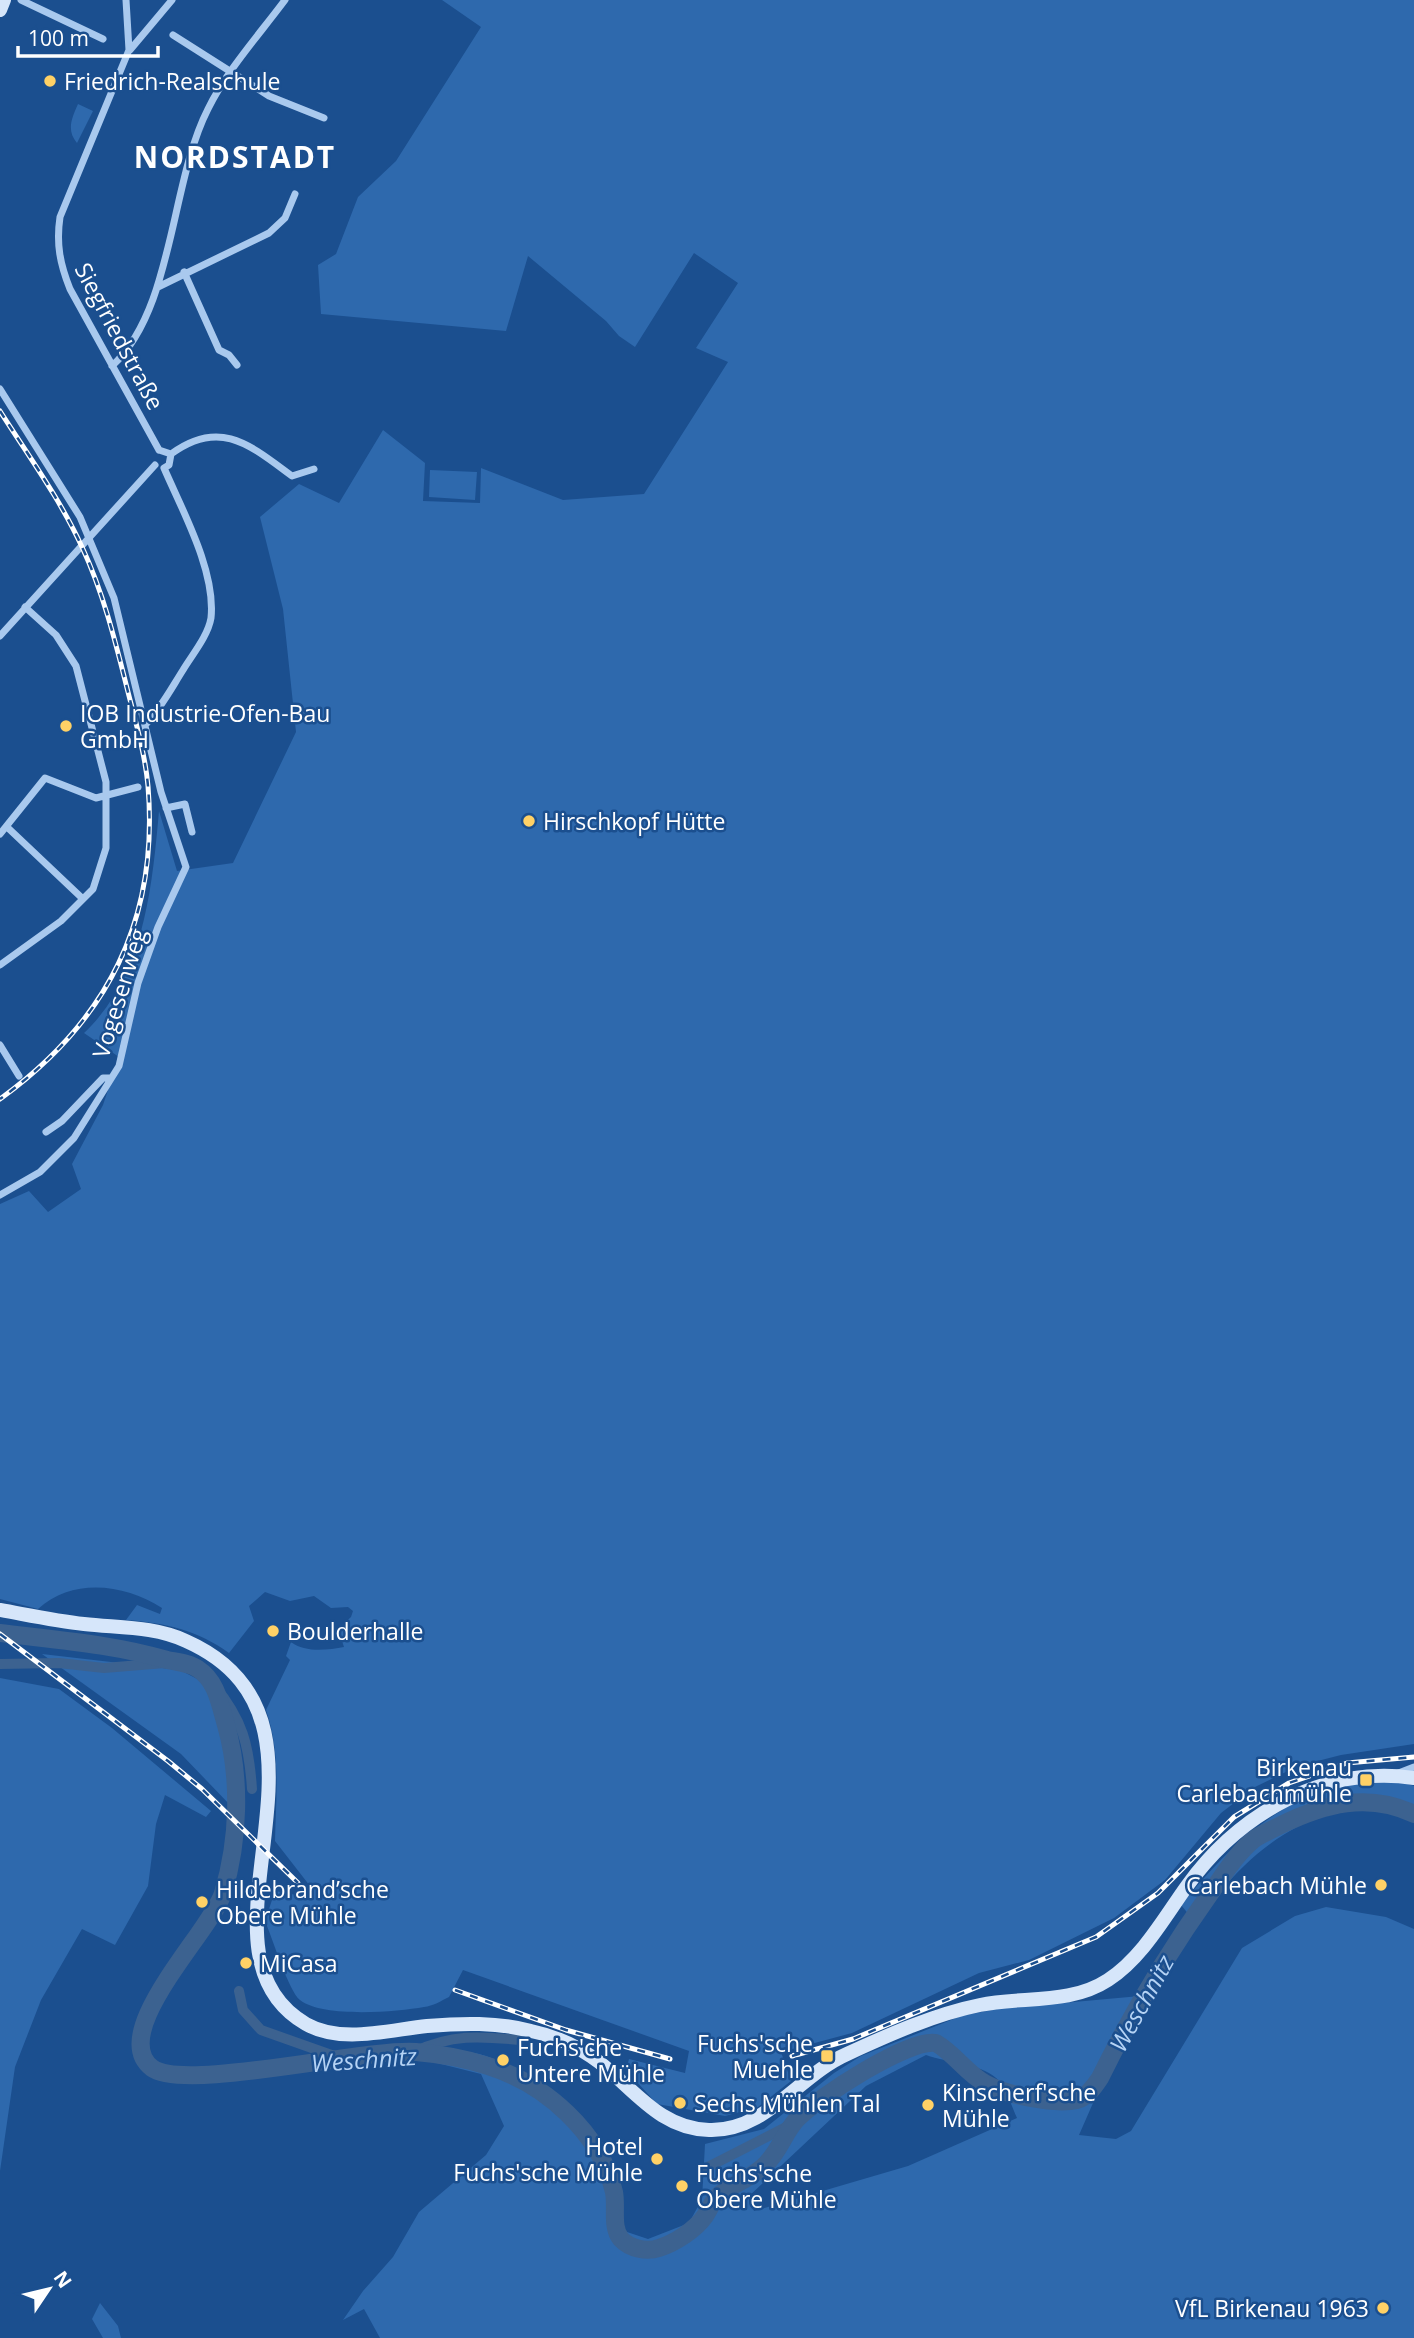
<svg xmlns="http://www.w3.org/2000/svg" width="1414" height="2338" viewBox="0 0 1414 2338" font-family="'Open Sans',sans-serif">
<rect width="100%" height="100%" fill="#1b4f8f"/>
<path fill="#2e69ad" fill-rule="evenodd" d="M442,0H1414V1744L1341,1755L1298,1766L1255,1787L1221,1813L1165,1880L1114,1918L1029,1960L979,1973L852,2033L781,2052L791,2081L758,2107L725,2116L657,2104L626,2070L629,2059L685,2073L689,2051L463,1970L449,1997C441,2001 433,2006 424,2007C396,2012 323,2018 300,2000C289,1992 272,1937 265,1921L275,1891L302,1896L310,1886L275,1841C276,1796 281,1753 266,1710L290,1660L286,1656L291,1642C305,1653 328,1650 344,1647L338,1629L351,1617L353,1611L348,1607L331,1608L314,1596L290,1601L265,1592L249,1606L254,1621L229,1653C197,1630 166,1623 126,1620L137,1605L160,1614L162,1608C125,1584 73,1577 38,1609L0,1599V1204L29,1191L48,1212L81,1189L72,1164L103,1105L119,1057L84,1033C144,976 152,889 159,811L177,871L233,863L296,732L283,609L260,517L299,484L339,503L383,430L425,463L423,501L480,503L481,468L563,500L644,494L728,362L696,348L738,283L694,253L635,347L619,336L606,321L528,256L506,331L321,314L318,265L336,254L358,197L396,161L481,27Z
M78,104L93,111L77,143C66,130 72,118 78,104Z
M430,470L477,472L475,500L429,497Z
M42,1654L180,1670L205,1683L226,1745L231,1806L181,1754Z
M0,1678L59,1689L112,1728L211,1811L206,1817L165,1795L156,1824L148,1886L115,1945L82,1929L41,2000L15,2067L0,2171Z
M1398,1781L1414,1786V1805C1357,1790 1284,1826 1244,1866C1226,1883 1211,1903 1195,1922L1181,1905C1219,1858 1272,1803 1333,1788C1354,1783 1377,1783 1398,1781Z
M1326,1907L1386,1917L1414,1929V2338H380L364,2309L343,2320L363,2291L393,2257L419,2212L486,2155L504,2126L481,2074L417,2058C440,2053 462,2048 486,2056C515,2065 573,2107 588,2133C606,2162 613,2198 621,2230L648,2239L689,2223L702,2199L705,2144L764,2129L834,2073L861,2056L961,2016L997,2009L1140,1996L1079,2135L1116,2139L1131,2131L1242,1948L1295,1916ZM926,2055C948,2063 986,2064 1000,2082C1007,2091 1012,2107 1017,2118L908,2166L754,2211L748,2197L866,2086Z
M100,2303L118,2326L121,2338H103L92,2319Z"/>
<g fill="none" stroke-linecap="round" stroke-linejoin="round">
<path stroke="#3c6290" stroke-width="10" d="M0,1664L59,1663L104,1668L177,1662
M214,1685C243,1720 249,1745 252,1789
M239,1991L243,2010L261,2030L340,2058
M414,2052C451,2034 480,2036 520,2040
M702,2170L792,2124"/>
<path stroke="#3c6290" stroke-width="18" d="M0,1633C56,1640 113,1644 167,1660C177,1662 190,1663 198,1669C217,1681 220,1705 226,1725C241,1778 239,1840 223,1893C212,1930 106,2033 152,2068C184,2092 366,2048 416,2052C439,2054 467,2059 488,2066C545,2084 600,2132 614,2192C617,2207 611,2227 621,2239C630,2249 647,2252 659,2248C675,2243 695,2230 705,2216C709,2210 712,2202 718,2196C732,2184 752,2178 765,2165C779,2152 784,2133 797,2119C817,2098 909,2038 936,2043C955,2054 967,2074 986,2084C1007,2095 1054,2105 1077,2100C1087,2097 1094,2087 1100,2078C1132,2013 1167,1954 1209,1895C1223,1876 1235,1855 1253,1840C1261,1834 1272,1830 1281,1825C1324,1804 1368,1792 1414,1814"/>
<path stroke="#a9c9ee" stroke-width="7" d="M21,0L103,39
M126,0L129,50L60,217C56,244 60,264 70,289L159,450
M173,35L269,96L324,118
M130,50L172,0
M184,272L219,350L229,355L237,365
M158,287L269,233L285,218L295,194
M112,366C174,309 170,183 208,109C227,70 259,35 285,0
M0,389L80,517L114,598L161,792L186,867L158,927L138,983L119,1066L74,1138L40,1172L0,1195
M159,450L171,454L169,465L164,468
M171,454C220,418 250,445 292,476L314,469
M0,636L155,465
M146,724C161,708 171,689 183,670C192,655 208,636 211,618C216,571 182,510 164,468
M166,808L185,804L192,832
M7,827L83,899
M0,834L45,778L96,798L138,787
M0,965L61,921L93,889L106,848V782L76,666L56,635L25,607
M0,1045L19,1076
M46,1132L62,1121L103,1078H110
M1396,1774L1414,1767"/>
<path stroke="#d6e6fa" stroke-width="14" d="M0,10L4,0
M0,1610C28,1615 56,1621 84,1624C118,1628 154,1626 186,1641C366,1721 176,1949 306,2024C341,2044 389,2030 427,2026C462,2023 497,2022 531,2031C555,2036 579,2047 599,2062C634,2089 660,2129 709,2130C766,2132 799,2075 847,2054C888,2035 935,2014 980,2005C1022,1996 1070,2005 1108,1980C1142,1958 1164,1918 1187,1886C1239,1814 1323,1765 1414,1778"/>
<g stroke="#fff" stroke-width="5">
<path id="rail" d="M0,411C28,455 60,499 82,547C103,592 115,640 127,688C135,720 145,753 148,786C159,919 108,1021 0,1099
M0,1634L168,1761L202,1789L298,1883
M455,1990L566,2030L670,2059
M792,2056L853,2039L1096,1937L1158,1893L1234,1817L1289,1783L1347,1763L1414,1757"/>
</g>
<use href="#rail" stroke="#1b4f8f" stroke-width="2.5" stroke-dasharray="8" stroke-linecap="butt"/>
</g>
<g fill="#ffd166" stroke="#1b4f8f" stroke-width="2.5">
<circle cx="50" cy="81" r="7"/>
<circle cx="66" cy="726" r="7"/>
<circle cx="529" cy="821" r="7"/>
<circle cx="273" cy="1631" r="7"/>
<rect x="1359" y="1773" width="14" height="14" rx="3.5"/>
<circle cx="1381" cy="1885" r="7"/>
<circle cx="202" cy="1902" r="7"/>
<circle cx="246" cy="1963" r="7"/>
<rect x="820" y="2049" width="14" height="14" rx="3.5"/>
<circle cx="503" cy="2060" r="7"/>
<circle cx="680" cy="2103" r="7"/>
<circle cx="928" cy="2105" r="7"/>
<circle cx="657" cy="2159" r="7"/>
<circle cx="682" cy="2186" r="7"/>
<circle cx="1383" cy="2308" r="7"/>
</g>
<g text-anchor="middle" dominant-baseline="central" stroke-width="5" stroke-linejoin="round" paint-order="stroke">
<g font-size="23" fill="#fff" stroke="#1b4f8f" text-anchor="start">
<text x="64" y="81">Friedrich-Realschule</text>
<text x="80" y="713">IOB Industrie-Ofen-Bau<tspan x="80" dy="26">GmbH</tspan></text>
<text x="543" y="821">Hirschkopf Hütte</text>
<text x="287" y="1631">Boulderhalle</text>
<text x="1352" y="1767" text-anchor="end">Birkenau<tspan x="1352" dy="26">Carlebachmühle</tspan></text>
<text x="1367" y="1885" text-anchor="end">Carlebach Mühle</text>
<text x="216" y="1889">Hildebrand’sche<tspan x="216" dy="26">Obere Mühle</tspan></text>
<text x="260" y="1963">MiCasa</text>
<text x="813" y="2043" text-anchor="end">Fuchs'sche<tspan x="813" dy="26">Muehle</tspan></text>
<text x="517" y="2047">Fuchs'che<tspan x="517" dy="26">Untere Mühle</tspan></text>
<text x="942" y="2092">Kinscherf'sche<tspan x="942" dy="26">Mühle</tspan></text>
<text x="694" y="2103">Sechs Mühlen Tal</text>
<text x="643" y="2146" text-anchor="end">Hotel<tspan x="643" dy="26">Fuchs'sche Mühle</tspan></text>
<text x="696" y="2173">Fuchs'sche<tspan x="696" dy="26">Obere Mühle</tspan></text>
<text x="1369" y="2308" text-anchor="end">VfL Birkenau 1963</text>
</g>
<g font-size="23" fill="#fff" stroke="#1b4f8f">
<text transform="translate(120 336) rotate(62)">Siegfriedstraße</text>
<text transform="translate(119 993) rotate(-73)">Vogesenweg</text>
</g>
<g font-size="24" font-style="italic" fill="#b5d3f5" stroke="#1b4f8f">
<text transform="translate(1141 2003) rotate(-61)">Weschnitz</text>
<text transform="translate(364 2059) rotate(-4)">Weschnitz</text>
</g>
<g font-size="30" font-weight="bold" letter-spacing="2" fill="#fff" stroke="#1b4f8f">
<text x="235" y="156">NORDSTADT</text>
</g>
</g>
<g transform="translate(49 2289) rotate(55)" stroke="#1b4f8f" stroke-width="5" paint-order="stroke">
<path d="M0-5L12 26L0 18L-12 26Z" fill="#ffffff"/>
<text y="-10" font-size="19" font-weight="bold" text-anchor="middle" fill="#ffffff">N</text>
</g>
<path d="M18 46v10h140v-10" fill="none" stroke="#ffffff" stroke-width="3.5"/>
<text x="28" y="46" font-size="21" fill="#ffffff" stroke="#1b4f8f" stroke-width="5" paint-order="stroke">100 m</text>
</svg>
